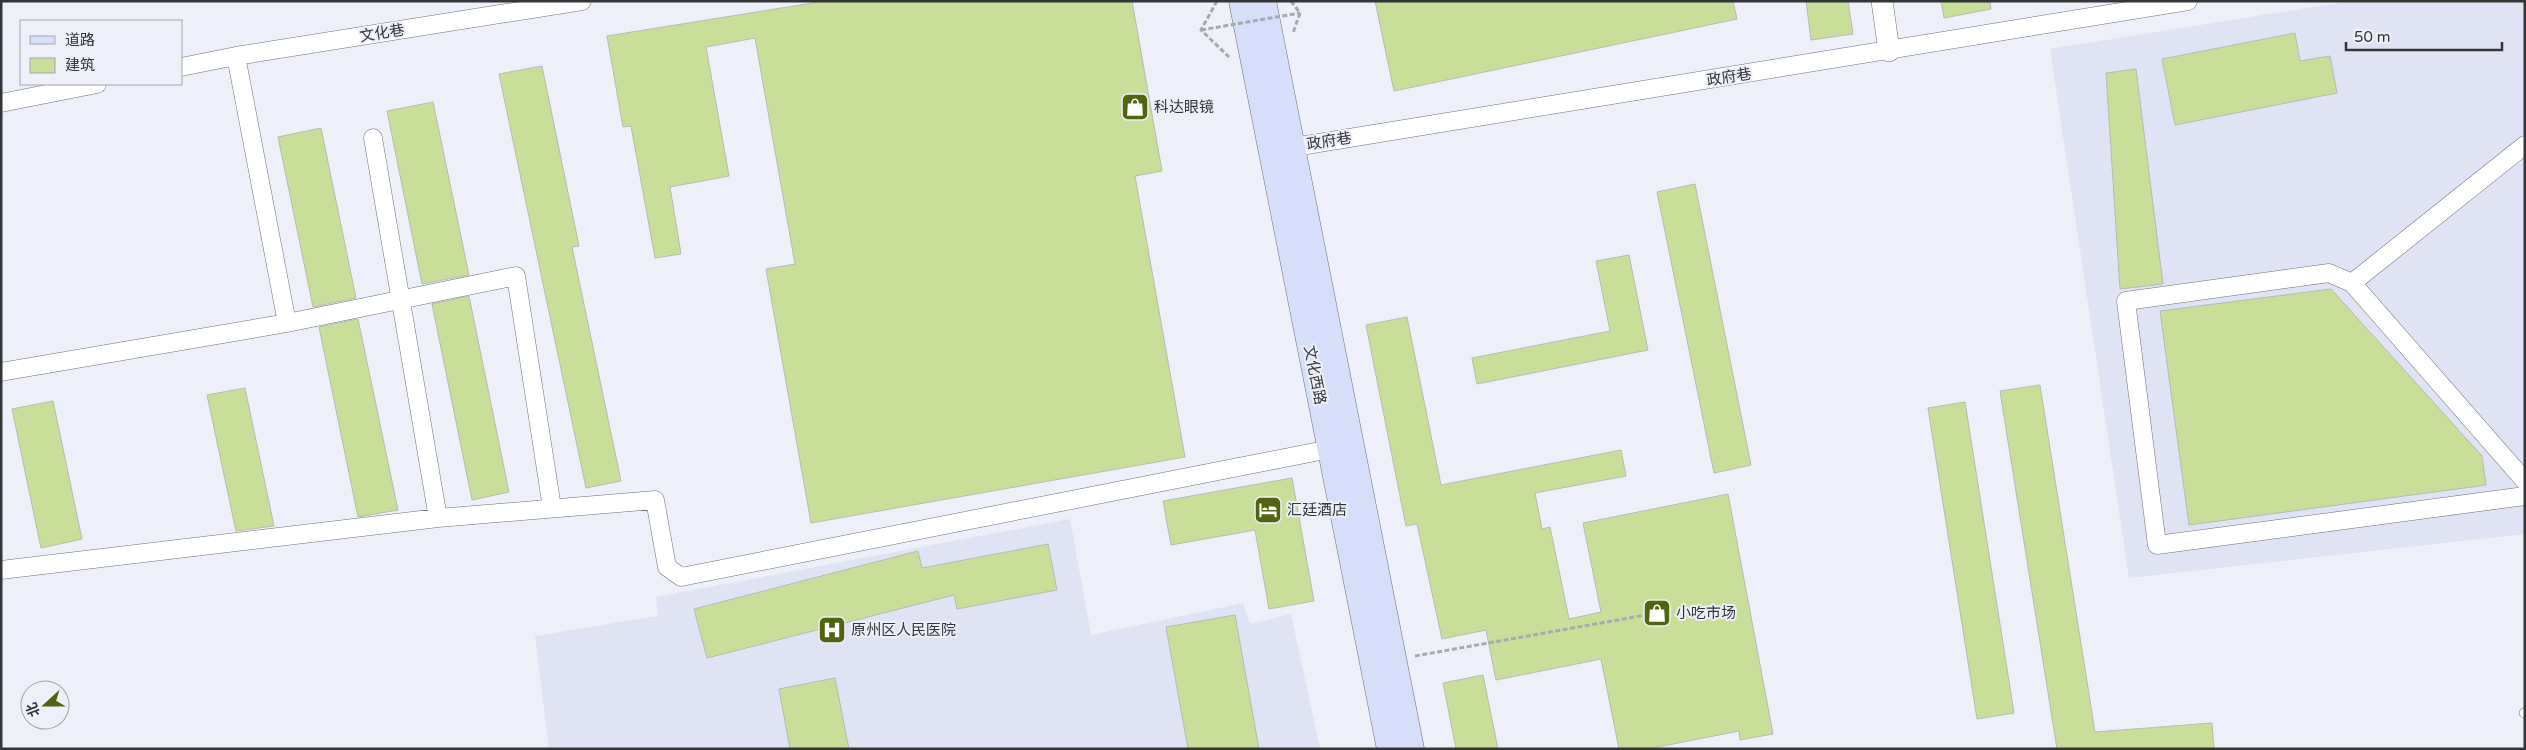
<svg xmlns="http://www.w3.org/2000/svg" width="2526" height="750" viewBox="0 0 2526 750" font-family="'Varela Round','Noto Sans SC',sans-serif">
<rect width="100%" height="100%" fill="#edf0f9"/>
<path fill="#dfe3f3" d="M2351,1H2525V534L2129,578L2050,49Z
M1070,519L1091,635L1243,603L1250,624L1291,614L1320,749H549L535,636L658,616L656,597Z"/>
<path fill="#c9de99" stroke="#b8bbb2" d="M825,1H1132L1162,171L1135,176L1185,457L811,523L766,269L795,264L755,38L706,47L729,176L670,187L681,254L655,258L631,126L623,127L607,36Z
M1375,1H1733L1737,19L1394,91Z
M1806,1H1848L1853,34L1811,40Z
M1941,1H1990L1991,9L1944,18Z
M2295,33L2300,61L2330,56L2337,93L2175,125L2162,59Z
M542,66L579,246L572,247L621,481L586,488L499,74Z
M2136,69L2163,284L2120,289L2106,73Z
M433,102L469,275L422,284L387,111Z
M321,128L356,298L313,307L278,137Z
M1695,184L1751,465L1714,473L1657,192Z
M1629,255L1648,350L1477,384L1472,358L1610,331L1596,261Z
M2331,289L2482,456L2486,485L2189,525L2160,311Z
M469,296L509,492L472,500L432,304Z
M1407,317L1441,485L1621,450L1626,476L1535,493L1542,529L1550,527L1569,619L1601,612L1583,523L1728,494L1773,734L1740,740L1739,731L1648,749H1619L1601,659L1496,680L1486,630L1442,639L1417,524L1406,526L1366,325Z
M358,319L398,510L358,517L319,327Z
M2040,385L2095,732L2212,723L2214,749H2057L2000,391Z
M245,388L274,526L236,531L207,395Z
M53,401L82,539L41,548L12,409Z
M1965,402L2014,713L1977,719L1928,408Z
M1292,478L1314,601L1269,609L1255,530L1171,545L1163,501Z
M1048,544L1057,590L957,609L954,595L707,658L694,609L918,551L922,568Z
M1235,615L1259,749H1188L1166,627Z
M1483,675L1498,749H1456L1443,683Z
M835,678L849,749H790L779,689Z"/>
<g fill="none" stroke-linecap="round" stroke-linejoin="round">
<g stroke="#6b6e76" stroke-width="10">
<path id="service" d="M2524,713H2525"/>
</g>
<g stroke="#6b6e76" stroke-width="19">
<path id="minor" d="M181,67L236,56L582,1
M1,103L97,84
M373,138L438,518
M1282,149L2188,1
M2352,283L2525,145
M287,323L516,276L552,508
M1,372L287,323L236,56
M2525,481L2352,283L2329,273L2126,301L2157,545L2525,496
M1,570L438,518L655,500L667,567L681,577L1330,449"/>
</g>
<g stroke="#6b6e76" stroke-width="22">
<path id="tertiary" d="M1882,1L1889,51"/>
</g>
<g stroke="#6b6e76" stroke-width="25">
<path id="secondary" d="M1241,1L1389,749
M1264,1L1412,749"/>
</g>
<path stroke="#a6a9af" stroke-width="3" stroke-dasharray="5 2.5" stroke-linecap="butt" d="M1217,1L1201,30L1229,57
M1291,1L1300,13L1293,33
M1415,656L1657,613"/>
<use href="#service" stroke="#fff" stroke-width="9"/>
<use href="#minor" stroke="#fff" stroke-width="18"/>
<use href="#tertiary" stroke="#fff" stroke-width="21"/>
<use href="#secondary" stroke="#d7defa" stroke-width="24"/>
<path stroke="#a6a9af" stroke-width="3" stroke-dasharray="5 2.5" stroke-linecap="butt" d="M1201,30L1300,13"/>
</g>
<defs>
<g id="shop-square" transform="scale(1.4375)"><rect x="-9" y="-9" width="18" height="18" rx="4" fill="#51640f" stroke="#edf0f9"/><path d="M-5-2.5h2.3a2.7 3.5 0 0 1 5.4 0H5L5.5 6h-11ZM-1.5-2.5h3a1.5 2.3 0 0 0-3 0Z" fill="#fff"/></g>
<g id="hotel-square" transform="scale(1.4375)"><rect x="-9" y="-9" width="18" height="18" rx="4" fill="#51640f" stroke="#edf0f9"/><path d="M-6-4.5h1.5V1H6V5H4.5V3h-9V5H-6ZM-4 0a1.8 1.8 0 1 1 3.6 0ZM.5 0V-2.5h3Q6-2.5 6 0Z" fill="#fff"/></g>
<g id="hospital-square" transform="scale(1.4375)"><rect x="-9" y="-9" width="18" height="18" rx="4" fill="#51640f" stroke="#edf0f9"/><path d="M-5-5h3v3.5h4V-5h3V5h-3V1.5h-4V5h-3Z" fill="#fff"/></g>
</defs>
<g fill-rule="evenodd">
<use href="#shop-square" x="1135" y="107"/>
<use href="#hotel-square" x="1268" y="510"/>
<use href="#shop-square" x="1657" y="613"/>
<use href="#hospital-square" x="832" y="630"/>
</g>
<g text-anchor="middle" dominant-baseline="central" stroke-width="4" stroke-linejoin="round" paint-order="stroke">
<g font-size="15" fill="#343538" stroke="#edf0f9">
<text transform="translate(382 33) rotate(-9)">文化巷</text>
<text transform="translate(1729 77) rotate(-9)">政府巷</text>
<text transform="translate(1329 141) rotate(-9)">政府巷</text>
<text transform="translate(1315 375) rotate(79)">文化西路</text>
</g>
<g font-size="15" fill="#343538" stroke="#edf0f9" text-anchor="start">
<text x="1154" y="107">科达眼镜</text>
<text x="1287" y="510">汇廷酒店</text>
<text x="1676" y="613">小吃市场</text>
<text x="851" y="630">原州区人民医院</text>
</g>
</g>
<rect width="2526" height="750" fill="none" stroke="#343538" stroke-width="5"/>
<rect x="20" y="20" width="162" height="65" fill="#edf0f9" stroke="#a3a5ac"/>
<rect x="30" y="36" width="25" height="8" fill="#d7defa" stroke="#a3a5ac"/>
<text x="65" y="45" font-size="15" fill="#343538">道路</text>
<rect x="30" y="58" width="25" height="15" fill="#c9de99" stroke="#a3a5ac"/>
<text x="65" y="70" font-size="15" fill="#343538">建筑</text>
<g transform="translate(45 705) rotate(249)"><circle r="24" fill="#edf0f9" stroke="#a3a5ac"/>
<path d="M0-4L9 19L0 12L-9 19Z" fill="#51640f"/>
<text y="-8" font-size="14" font-weight="bold" text-anchor="middle" fill="#343538">北</text>
</g>
<path d="M2346 42v8h156v-8" fill="none" stroke="#343538" stroke-width="2.5"/>
<text x="2354" y="42" font-size="15" fill="#343538" stroke="#edf0f9" stroke-width="4" paint-order="stroke">50 m</text>
</svg>
